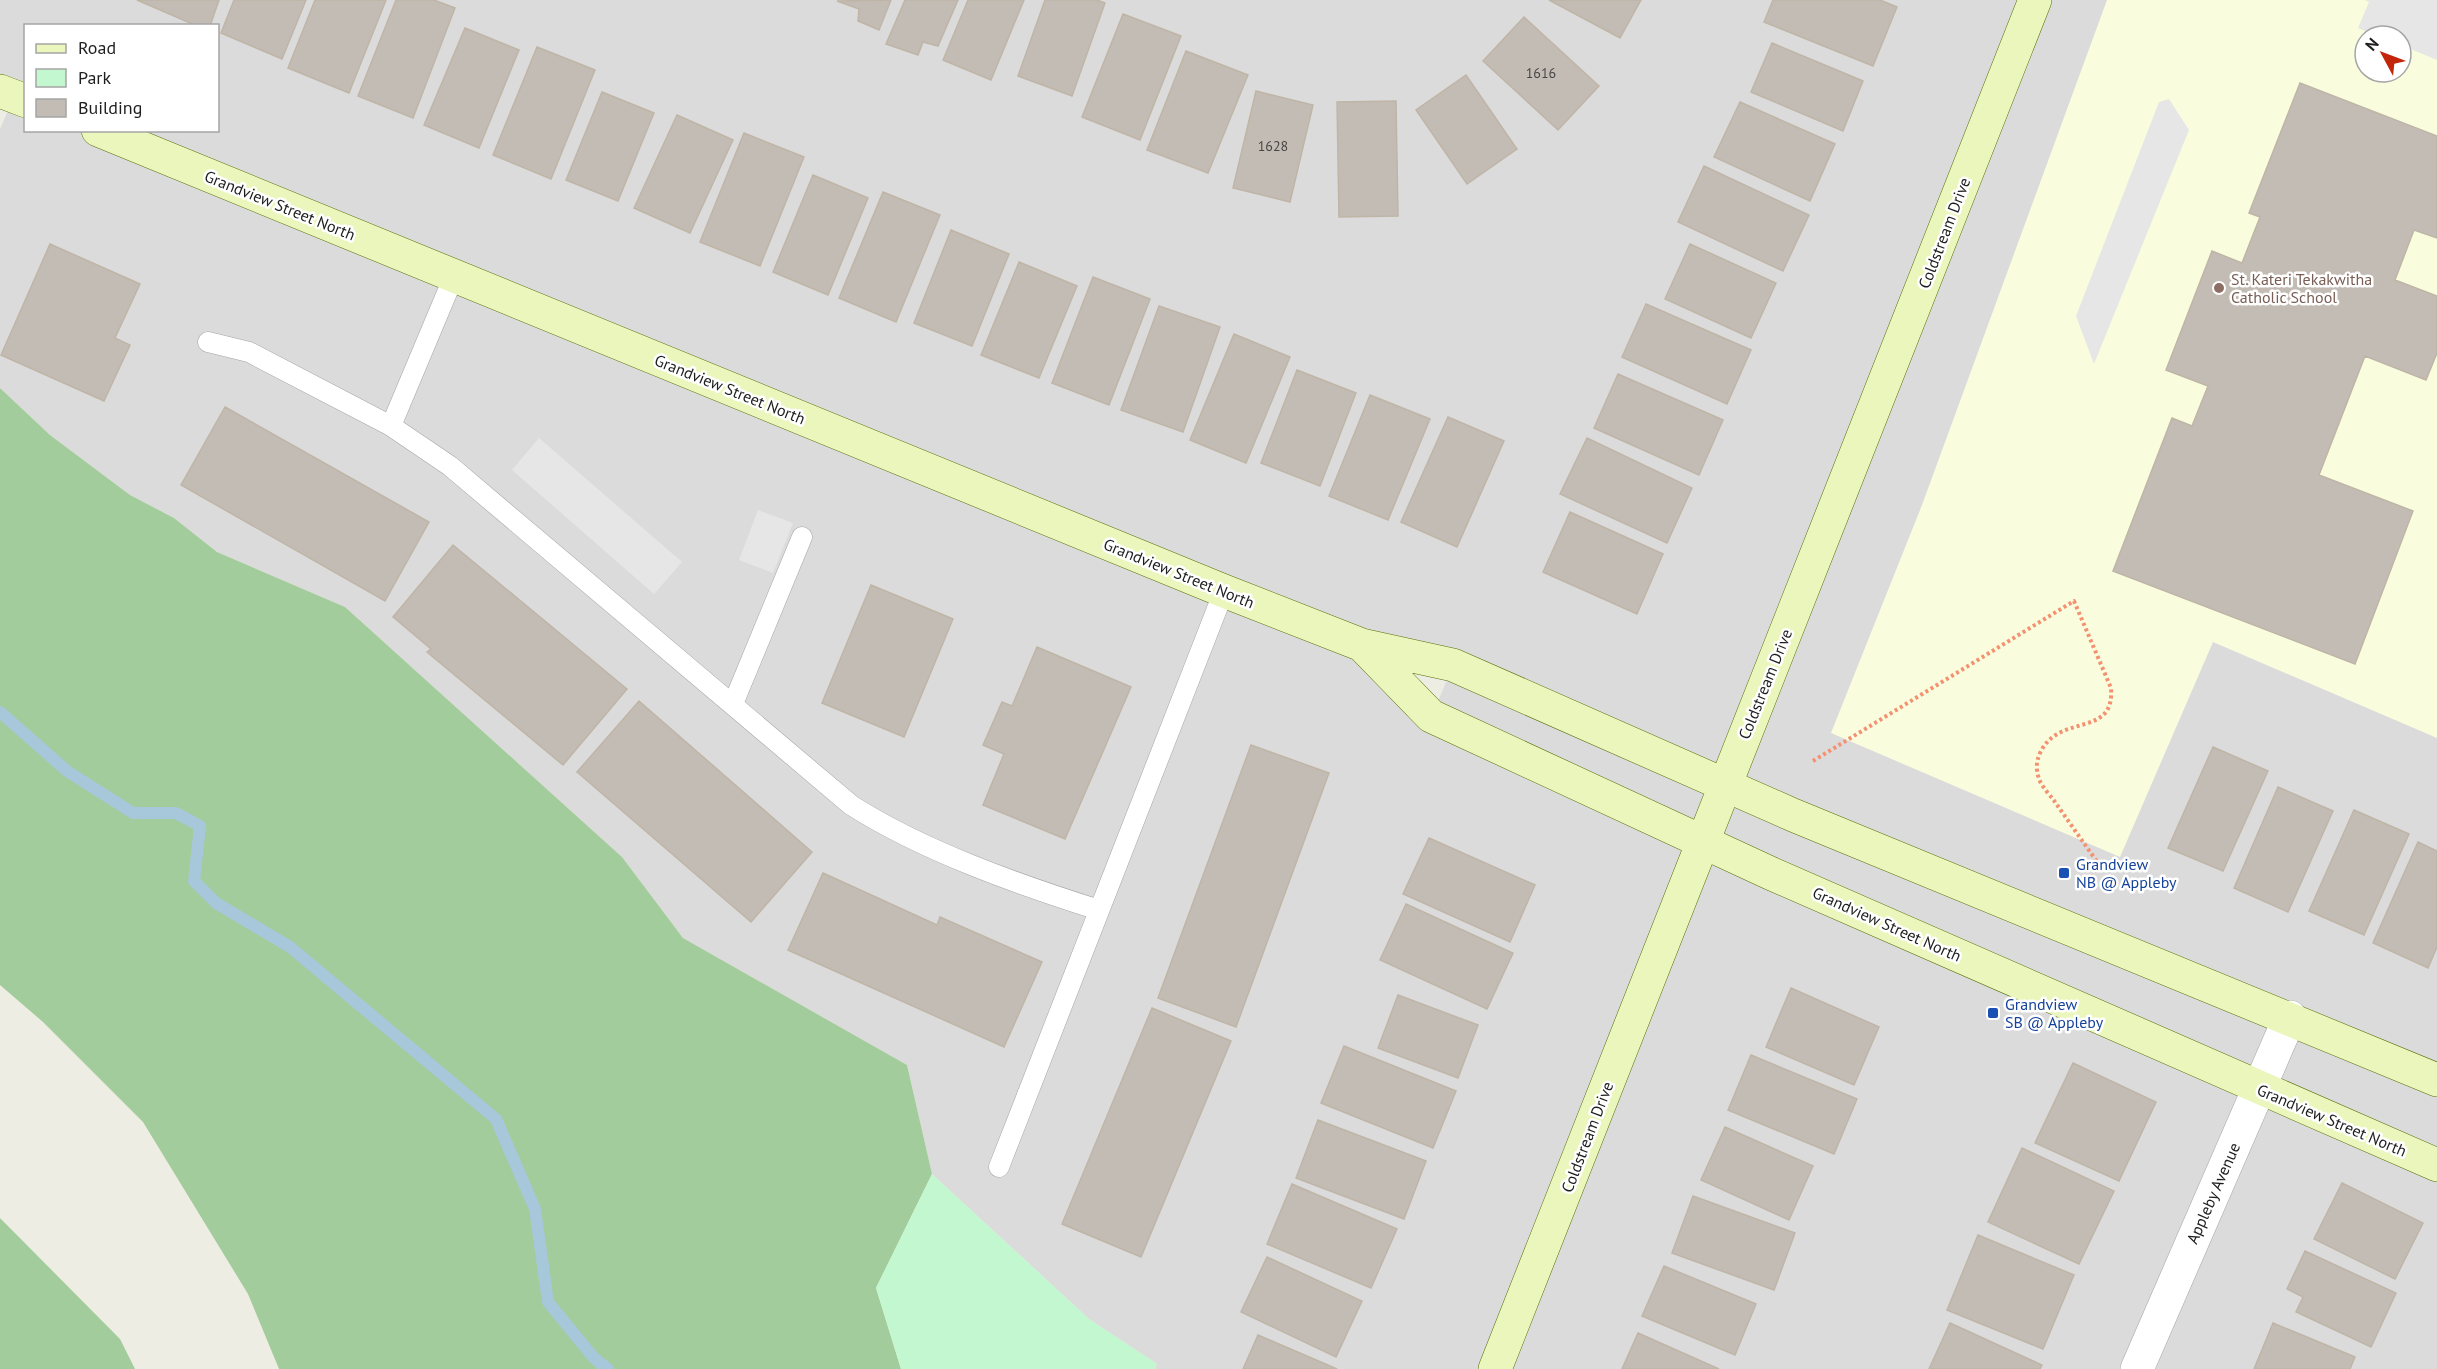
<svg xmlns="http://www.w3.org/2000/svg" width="2437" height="1369" viewBox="0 0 2437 1369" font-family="'PT Sans',sans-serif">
<rect width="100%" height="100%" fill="#eeede4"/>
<path fill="#dcdbdb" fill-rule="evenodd" d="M0,0H2437V1369H1155L1157,1364L1089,1319L932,1174L907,1065L683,938L622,857L345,607L217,552L174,518L130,495L50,435L0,388V129L14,97L0,91ZM26,26H218V130H26ZM2365,36H2401V72H2365ZM1364,646L1453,666L1432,715Z"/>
<path fill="#f9fdde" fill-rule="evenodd" d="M2107,0H2437V738L2213,642L2120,857L1831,733L1922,505ZM2365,36H2401V72H2365Z"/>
<path fill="#a2cc9b" d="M0,388L50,435L130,495L174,518L217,552L345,607L622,857L683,938L907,1065L932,1174L876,1288L901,1369H279L248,1294L143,1122L43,1022L0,985Z
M0,1218L120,1339L135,1369H0Z"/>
<path fill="#c3f7cf" d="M932,1174L1089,1319L1157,1364L1155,1369H901L876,1288Z"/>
<path fill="#e6e6e6" d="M2365,0H2437V60L2401,45V36H2377L2358,28L2369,2Z
M2169,99L2189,130L2094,364L2076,316L2159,102Z
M539,438L682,562L654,594L512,470Z
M758,510L793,523L773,573L739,560Z"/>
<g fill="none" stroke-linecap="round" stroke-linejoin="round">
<path stroke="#a7c7da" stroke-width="12" d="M0,712L67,771L133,813H176L200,826L194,881L216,903L290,947L496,1119L535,1209L548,1302L594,1358L608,1369"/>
</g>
<path fill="#c3bcb4" stroke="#bfb5a7" stroke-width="1.5" d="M137,0H219L210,26H197Z
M234,0H306L282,59L221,33Z
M315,0H386L349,93L288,68Z
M396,0H434L455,8L413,118L358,96Z
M891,0L879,30L858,21L859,9L837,1Z
M905,0H958L938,46L923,42L918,55L886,44Z
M968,0H1024L991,80L943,60Z
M1045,0H1097L1105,3L1072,96L1018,76Z
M1549,0H1641L1620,38Z
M1773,0H1880L1897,7L1873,66L1764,22Z
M1123,14L1181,36L1140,140L1082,117Z
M1524,17L1599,86L1558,130L1483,61Z
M465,28L519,50L479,148L424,125Z
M1772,43L1863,81L1843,131L1751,92Z
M537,47L595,70L551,179L493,155Z
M1186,51L1248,75L1208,173L1147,150Z
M1466,75L1517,149L1467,184L1416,110Z
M2300,83L2437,136V238L2414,230L2395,280L2437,296V353L2426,380L2365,356L2319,475L2413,511L2355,664L2113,571L2172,418L2192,426L2208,386L2166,370L2212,251L2242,263L2260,217L2249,213Z
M1256,91L1313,105L1290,202L1233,188Z
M602,92L654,113L618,201L566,180Z
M1396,101L1398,216L1339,217L1337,102Z
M1740,102L1835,144L1810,201L1714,157Z
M677,115L733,140L690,233L634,208Z
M744,133L804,157L760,266L700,242Z
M1704,166L1809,215L1783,271L1678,222Z
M813,175L868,198L828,295L773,272Z
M883,192L940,215L896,322L839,298Z
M951,230L1009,254L972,346L914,323Z
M50,244L140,284L115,338L130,345L104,401L1,355Z
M1690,244L1776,283L1751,338L1665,299Z
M1019,262L1077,286L1039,378L981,355Z
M1093,277L1150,299L1109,405L1052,383Z
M1646,304L1751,350L1727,404L1622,357Z
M1159,306L1220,327L1183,432L1121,410Z
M1234,334L1290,357L1246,463L1190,440Z
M1297,370L1356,393L1320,486L1261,463Z
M1618,374L1723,420L1699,475L1594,428Z
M1370,395L1430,419L1388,520L1329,496Z
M225,407L429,522L385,601L181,485Z
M1448,417L1504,441L1457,547L1401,522Z
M1587,438L1692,488L1667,543L1560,494Z
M1570,512L1663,554L1637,614L1543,572Z
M453,545L627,689L563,765L427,652L431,649L393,617Z
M871,585L953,619L904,737L822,703Z
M1037,647L1131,687L1065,839L983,805L1004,754L983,745L1002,702L1012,706Z
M639,701L812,852L751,922L577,772Z
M1251,745L1329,773L1236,1027L1158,998Z
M2213,747L2268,771L2223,871L2168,848Z
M2278,787L2333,811L2288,912L2234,888Z
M2354,810L2409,834L2364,935L2309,911Z
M1429,838L1535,885L1510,942L1403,894Z
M2418,842L2437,851V947L2428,968L2373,943Z
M823,873L937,925L940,917L1042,962L1004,1047L788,950Z
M1406,904L1513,953L1487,1009L1380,960Z
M1791,988L1879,1027L1854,1085L1766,1047Z
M1398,995L1478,1025L1458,1078L1378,1048Z
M1152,1008L1231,1041L1141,1257L1062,1224Z
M1344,1046L1456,1091L1433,1148L1321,1103Z
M1751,1055L1857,1099L1834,1154L1728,1110Z
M2073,1063L2156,1102L2119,1181L2035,1143Z
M1318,1120L1426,1161L1404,1219L1296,1178Z
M1725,1127L1813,1166L1789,1220L1701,1180Z
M2022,1148L2114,1191L2079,1264L1988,1222Z
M2342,1183L2423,1223L2395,1279L2314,1239Z
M1292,1184L1397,1229L1371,1288L1267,1244Z
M1693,1196L1795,1233L1774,1290L1672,1253Z
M1978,1235L2074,1275L2043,1349L1947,1310Z
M2305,1251L2396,1293L2371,1347L2296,1312L2303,1297L2287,1289Z
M1267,1257L1362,1301L1336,1357L1241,1312Z
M1664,1266L1756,1304L1735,1355L1642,1316Z
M1950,1323L2042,1365L2040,1369H1929Z
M2273,1323L2355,1357L2350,1369H2254Z
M1638,1333L1719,1369H1622Z
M1258,1335L1337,1369H1243Z"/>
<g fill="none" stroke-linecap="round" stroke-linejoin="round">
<g stroke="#a5a5a5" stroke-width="21">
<path id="lane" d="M208,342L249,352L391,426L450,466L851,805C923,851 1017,884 1099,910
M391,426L454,276
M733,704L802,537
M999,1167L1224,591"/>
</g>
<g stroke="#a5a5a5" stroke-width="34">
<path id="street" d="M2137,1369L2290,1017"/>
</g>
<g stroke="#56700a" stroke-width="34">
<path id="secondary" d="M0,91L26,101
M98,130L1224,591L1362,645L1453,665L1793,815L2437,1080
M1362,645L1431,716L1770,873L2437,1165
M1495,1369L2035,0"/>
</g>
<path stroke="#f39171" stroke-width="4" stroke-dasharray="3 3" stroke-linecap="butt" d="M1813,761L2074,601L2111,688C2115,739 2059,712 2040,753C2036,762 2036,769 2039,779C2042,787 2050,795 2055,802C2069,822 2083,842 2098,863L2092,877"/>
<use href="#lane" stroke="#fff" stroke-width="20"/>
<use href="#street" stroke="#fff" stroke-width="33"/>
<use href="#secondary" stroke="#eaf6bb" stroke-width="33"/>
</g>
<circle fill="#8d6e63" stroke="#fff" stroke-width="2" cx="2219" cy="288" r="6"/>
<g fill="#1a4fb4" stroke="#fff" stroke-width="2">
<rect x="2058" y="867" width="12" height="12" rx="3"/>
<rect x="1987" y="1007" width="12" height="12" rx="3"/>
</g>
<g text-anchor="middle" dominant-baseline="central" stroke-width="5" stroke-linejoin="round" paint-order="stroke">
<g font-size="14" fill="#474644">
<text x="1541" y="73">1616</text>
<text x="1273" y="146">1628</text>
</g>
<g font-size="16" fill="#1e1e1e" stroke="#fff">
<text transform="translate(280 205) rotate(22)">Grandview Street North</text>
<text transform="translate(1944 233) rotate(-69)">Coldstream Drive</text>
<text transform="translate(730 389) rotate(22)">Grandview Street North</text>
<text transform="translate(1179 573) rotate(22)">Grandview Street North</text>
<text transform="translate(1765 684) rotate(-68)">Coldstream Drive</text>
<text transform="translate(1887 924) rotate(24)">Grandview Street North</text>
<text transform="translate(2332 1120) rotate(23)">Grandview Street North</text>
<text transform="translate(1587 1137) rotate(-69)">Coldstream Drive</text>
<text transform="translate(2213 1193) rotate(-66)">Appleby Avenue</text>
</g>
<g font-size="16" fill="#785e54" stroke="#fff" text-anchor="start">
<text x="2231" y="279">St. Kateri Tekakwitha<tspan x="2231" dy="18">Catholic School</tspan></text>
</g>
<g font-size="16" fill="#164399" stroke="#fff" text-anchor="start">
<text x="2076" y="864">Grandview<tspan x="2076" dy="18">NB @ Appleby</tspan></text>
<text x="2005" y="1004">Grandview<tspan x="2005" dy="18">SB @ Appleby</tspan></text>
</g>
</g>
<rect x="24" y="24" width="195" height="108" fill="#ffffff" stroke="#a5a5a5" stroke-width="1.5"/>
<rect x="36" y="44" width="30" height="9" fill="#eaf6bb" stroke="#a5a5a5" stroke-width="1.5"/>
<text x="78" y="54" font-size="18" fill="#1e1e1e">Road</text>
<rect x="36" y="69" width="30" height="18" fill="#c3f7cf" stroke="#a5a5a5" stroke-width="1.5"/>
<text x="78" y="84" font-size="18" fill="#1e1e1e">Park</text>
<rect x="36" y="99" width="30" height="18" fill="#c3bcb4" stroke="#a5a5a5" stroke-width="1.5"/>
<text x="78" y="114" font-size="18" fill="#1e1e1e">Building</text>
<g transform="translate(2383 54) rotate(311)"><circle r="28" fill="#ffffff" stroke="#a5a5a5" stroke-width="1.5"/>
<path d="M0-4.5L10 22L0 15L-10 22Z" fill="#c2250a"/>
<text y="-9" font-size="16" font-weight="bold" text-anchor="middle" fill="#1e1e1e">N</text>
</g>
</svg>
